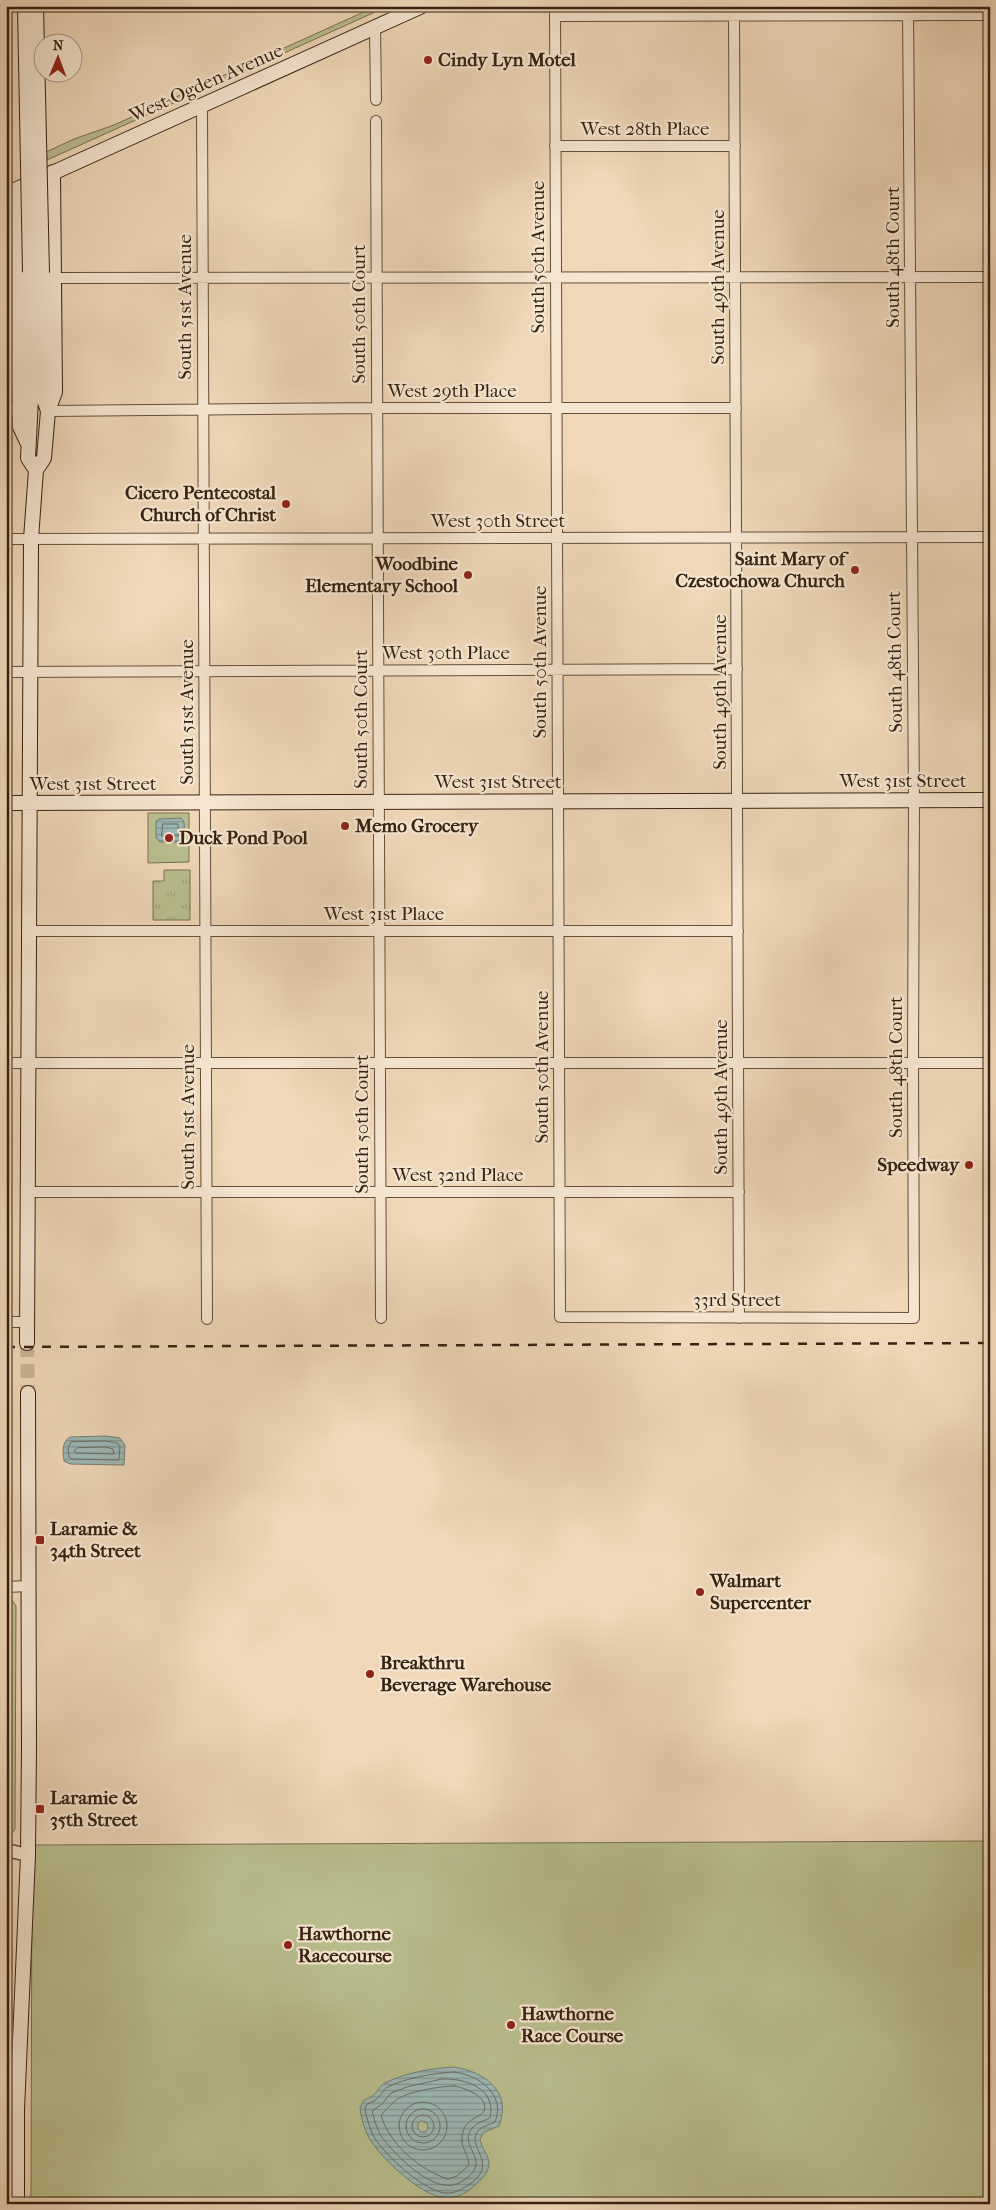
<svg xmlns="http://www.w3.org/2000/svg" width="996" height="2210" viewBox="0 0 996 2210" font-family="'IM FELL French Canon',serif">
<defs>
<pattern id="park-tufts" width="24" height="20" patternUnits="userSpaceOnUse" patternTransform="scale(1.25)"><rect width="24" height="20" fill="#babe8d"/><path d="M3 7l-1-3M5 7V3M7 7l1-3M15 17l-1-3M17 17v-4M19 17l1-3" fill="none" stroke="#a0a379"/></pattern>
<pattern id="water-rules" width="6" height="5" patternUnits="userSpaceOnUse" patternTransform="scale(1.25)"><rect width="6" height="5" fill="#9cb8b6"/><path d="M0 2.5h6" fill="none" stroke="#809593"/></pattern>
</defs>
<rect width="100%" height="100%" fill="#efd7b7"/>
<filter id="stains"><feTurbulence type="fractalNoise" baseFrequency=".004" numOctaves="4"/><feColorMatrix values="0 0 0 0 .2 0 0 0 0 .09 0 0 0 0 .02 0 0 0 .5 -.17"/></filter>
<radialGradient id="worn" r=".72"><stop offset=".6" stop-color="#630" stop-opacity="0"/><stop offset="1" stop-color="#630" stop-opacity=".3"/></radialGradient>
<path fill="#babe8d" stroke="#787050" d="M377,6L384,8L47,160L46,152L74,139L114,125Z
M148,813H189V862L148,863Z
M990,1841V2204H31L32,1845Z"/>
<path fill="url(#park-tufts)" stroke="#787050" d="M6,222L9,223L14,248L12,402H6Z
M164,870H190V920H153V881H164Z
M6,1599L12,1600L16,1606L15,1829L6,1842Z"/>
<path fill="url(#water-rules)" stroke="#737c74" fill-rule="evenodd" d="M181,818L184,822L185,838L181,842H160L156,838V821L160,819Z
M106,1436L120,1438L125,1445L124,1465L70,1464L64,1461C63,1452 61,1443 70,1437Z
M454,2067C486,2072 512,2092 499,2126L484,2132L480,2139C481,2148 489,2155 489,2164C488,2174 481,2180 474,2186C468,2192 459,2197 450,2198C426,2201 383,2160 371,2141C365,2132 361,2118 360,2108L364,2100C379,2095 376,2088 385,2083C404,2073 433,2068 454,2067ZM421,2121L427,2123L428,2128L426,2132H421L418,2129V2123Z"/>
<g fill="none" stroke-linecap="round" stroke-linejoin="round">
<path stroke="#696d64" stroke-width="1" d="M163,824H178L179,836H162Z
M106,1441L117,1443L120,1446L119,1460L72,1459L69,1457L68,1448L71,1442Z
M106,1447L113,1449L114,1454L77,1453L74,1451L77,1448Z
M454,2072C479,2075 506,2094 495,2122C490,2125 482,2126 478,2131C464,2147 505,2166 463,2188C459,2191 453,2193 449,2193C427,2195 385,2155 374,2137C370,2129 366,2117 365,2108L367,2104C382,2099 380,2092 388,2087C405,2078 434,2073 454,2072Z
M442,2079C465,2078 497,2088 490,2118C484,2121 478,2122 473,2127C455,2148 497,2160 461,2182C436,2198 395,2155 381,2136C377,2129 374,2119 372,2111L382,2104L391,2093L407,2087Z
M454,2086C463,2087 490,2097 484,2111C481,2118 465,2117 462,2136C460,2147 469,2155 469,2165L457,2176L448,2179C420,2170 389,2144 381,2115C385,2111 390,2105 395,2101C404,2092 441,2086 454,2086Z
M399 2126a24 24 0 1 1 48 0a24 24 0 1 1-48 0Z
M406 2126a17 17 0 1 1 34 0a17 17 0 1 1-34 0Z
M412 2126a11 11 0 1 1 22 0a11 11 0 1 1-22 0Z"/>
<path stroke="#cab396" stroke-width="14" stroke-dasharray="14 7" stroke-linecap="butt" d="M27,1343L28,1393"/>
<g stroke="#644f3b" stroke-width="12">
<path id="minor" d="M555,6L560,1317L914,1318L913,1062L914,800L908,6
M734,6L739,1318
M555,16L990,15
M375,27L376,100
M202,105L207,1319
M376,121L381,1318
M555,146H735
M54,278L990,277
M6,410H20
M48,411L377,408H736
M6,539L990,537
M6,672L737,669
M29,931H738
M6,1063H990
M28,1192H739
M6,1322H27
M6,1587L28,1586"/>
</g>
<g stroke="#644f3b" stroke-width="15">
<path id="tertiary" d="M6,1850L28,1855"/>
</g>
<g stroke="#362212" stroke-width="16">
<path id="secondary" d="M15,190L20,427L28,444
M6,194L422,6
M30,272L31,398L28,458L36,470
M48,411L55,392L53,172
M6,803L990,800
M27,1343L31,539L36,470L44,458L48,411L42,394V273
M17,2204V2110L28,1855L29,1749L28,1393"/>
</g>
<use href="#minor" stroke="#f5e5d0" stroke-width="10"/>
<use href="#tertiary" stroke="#f5e5d0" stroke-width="12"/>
<use href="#secondary" stroke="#f5e5d0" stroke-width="14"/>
<path stroke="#362212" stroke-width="2.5" stroke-dasharray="9 9" stroke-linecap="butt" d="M6,1347L990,1343"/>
<g stroke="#362212" stroke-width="16" stroke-linecap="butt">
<path id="secondary-bridge" d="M25,6L30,272
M36,6L42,273"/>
</g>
<use href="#secondary-bridge" stroke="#f5e5d0" stroke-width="14"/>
</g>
<g fill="#8f2418" stroke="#f5e5d0" stroke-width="2">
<circle cx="428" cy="60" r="5"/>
<circle cx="286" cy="504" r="5"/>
<circle cx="855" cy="570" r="5"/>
<circle cx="468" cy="575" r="5"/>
<circle cx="345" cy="826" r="5"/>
<circle cx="169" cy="838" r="5"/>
<circle cx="969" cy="1165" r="5"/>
<rect x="35" y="1535" width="10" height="10" rx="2.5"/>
<circle cx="700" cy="1592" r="5"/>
<circle cx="370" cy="1674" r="5"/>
<rect x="35" y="1804" width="10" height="10" rx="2.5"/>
<circle cx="288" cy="1945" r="5"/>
<circle cx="511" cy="2025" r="5"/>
</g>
<g text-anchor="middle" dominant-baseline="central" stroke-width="4.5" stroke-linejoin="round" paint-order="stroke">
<g font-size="19" font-weight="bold" fill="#362212" stroke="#f5e5d0" text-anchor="start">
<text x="438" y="60">Cindy Lyn Motel</text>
<text x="276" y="493" text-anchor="end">Cicero Pentecostal<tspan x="276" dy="22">Church of Christ</tspan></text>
<text x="845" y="559" text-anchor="end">Saint Mary of<tspan x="845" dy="22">Czestochowa Church</tspan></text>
<text x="458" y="564" text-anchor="end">Woodbine<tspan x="458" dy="22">Elementary School</tspan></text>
<text x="355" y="826">Memo Grocery</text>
<text x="179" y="838">Duck Pond Pool</text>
<text x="959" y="1165" text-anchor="end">Speedway</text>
<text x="50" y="1529">Laramie &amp;<tspan x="50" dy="22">34th Street</tspan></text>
<text x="710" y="1581">Walmart<tspan x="710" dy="22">Supercenter</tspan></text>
<text x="380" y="1663">Breakthru<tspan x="380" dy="22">Beverage Warehouse</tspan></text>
<text x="50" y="1798">Laramie &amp;<tspan x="50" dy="22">35th Street</tspan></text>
<text x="298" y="1934">Hawthorne<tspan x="298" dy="22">Racecourse</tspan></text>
<text x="521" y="2014">Hawthorne<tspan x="521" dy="22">Race Course</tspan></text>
</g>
<g font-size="19" fill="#362212" stroke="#f5e5d0">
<text transform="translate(206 83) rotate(-24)">West Ogden Avenue</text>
<text x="645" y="129">West 28th Place</text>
<text transform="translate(538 257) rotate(-90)">South 50th Avenue</text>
<text transform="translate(893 257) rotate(-90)">South 48th Court</text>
<text transform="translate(718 287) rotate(-90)">South 49th Avenue</text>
<text transform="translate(185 307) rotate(-90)">South 51st Avenue</text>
<text transform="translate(359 314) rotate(-90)">South 50th Court</text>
<text x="452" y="391">West 29th Place</text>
<text x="498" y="521">West 30th Street</text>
<text x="446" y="653">West 30th Place</text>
<text transform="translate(540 662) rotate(-90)">South 50th Avenue</text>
<text transform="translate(895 662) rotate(-91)">South 48th Court</text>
<text transform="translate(720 692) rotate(-90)">South 49th Avenue</text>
<text transform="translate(187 712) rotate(-90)">South 51st Avenue</text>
<text transform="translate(361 719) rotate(-90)">South 50th Court</text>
<text x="903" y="781">West 31st Street</text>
<text x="498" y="782">West 31st Street</text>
<text x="93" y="784">West 31st Street</text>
<text x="384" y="914">West 31st Place</text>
<text transform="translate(542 1067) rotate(-90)">South 50th Avenue</text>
<text transform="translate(896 1067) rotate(-90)">South 48th Court</text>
<text transform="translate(721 1097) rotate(-90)">South 49th Avenue</text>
<text transform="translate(188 1117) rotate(-90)">South 51st Avenue</text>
<text transform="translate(362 1124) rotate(-90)">South 50th Court</text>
<text x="458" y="1175">West 32nd Place</text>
<text x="737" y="1300">33rd Street</text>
</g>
</g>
<rect width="996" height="2210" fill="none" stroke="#efd7b7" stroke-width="25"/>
<rect x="8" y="8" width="981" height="2195" fill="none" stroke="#362212" stroke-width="2.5"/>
<rect x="12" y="12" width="971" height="2185" fill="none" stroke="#362212"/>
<g transform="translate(58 58) rotate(1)"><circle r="24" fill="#f5e5d0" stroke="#a99784"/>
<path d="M0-4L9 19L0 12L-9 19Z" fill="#8f2418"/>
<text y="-8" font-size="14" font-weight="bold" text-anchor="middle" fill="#362212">N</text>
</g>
<rect width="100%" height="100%" filter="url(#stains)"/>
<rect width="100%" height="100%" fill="url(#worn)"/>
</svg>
